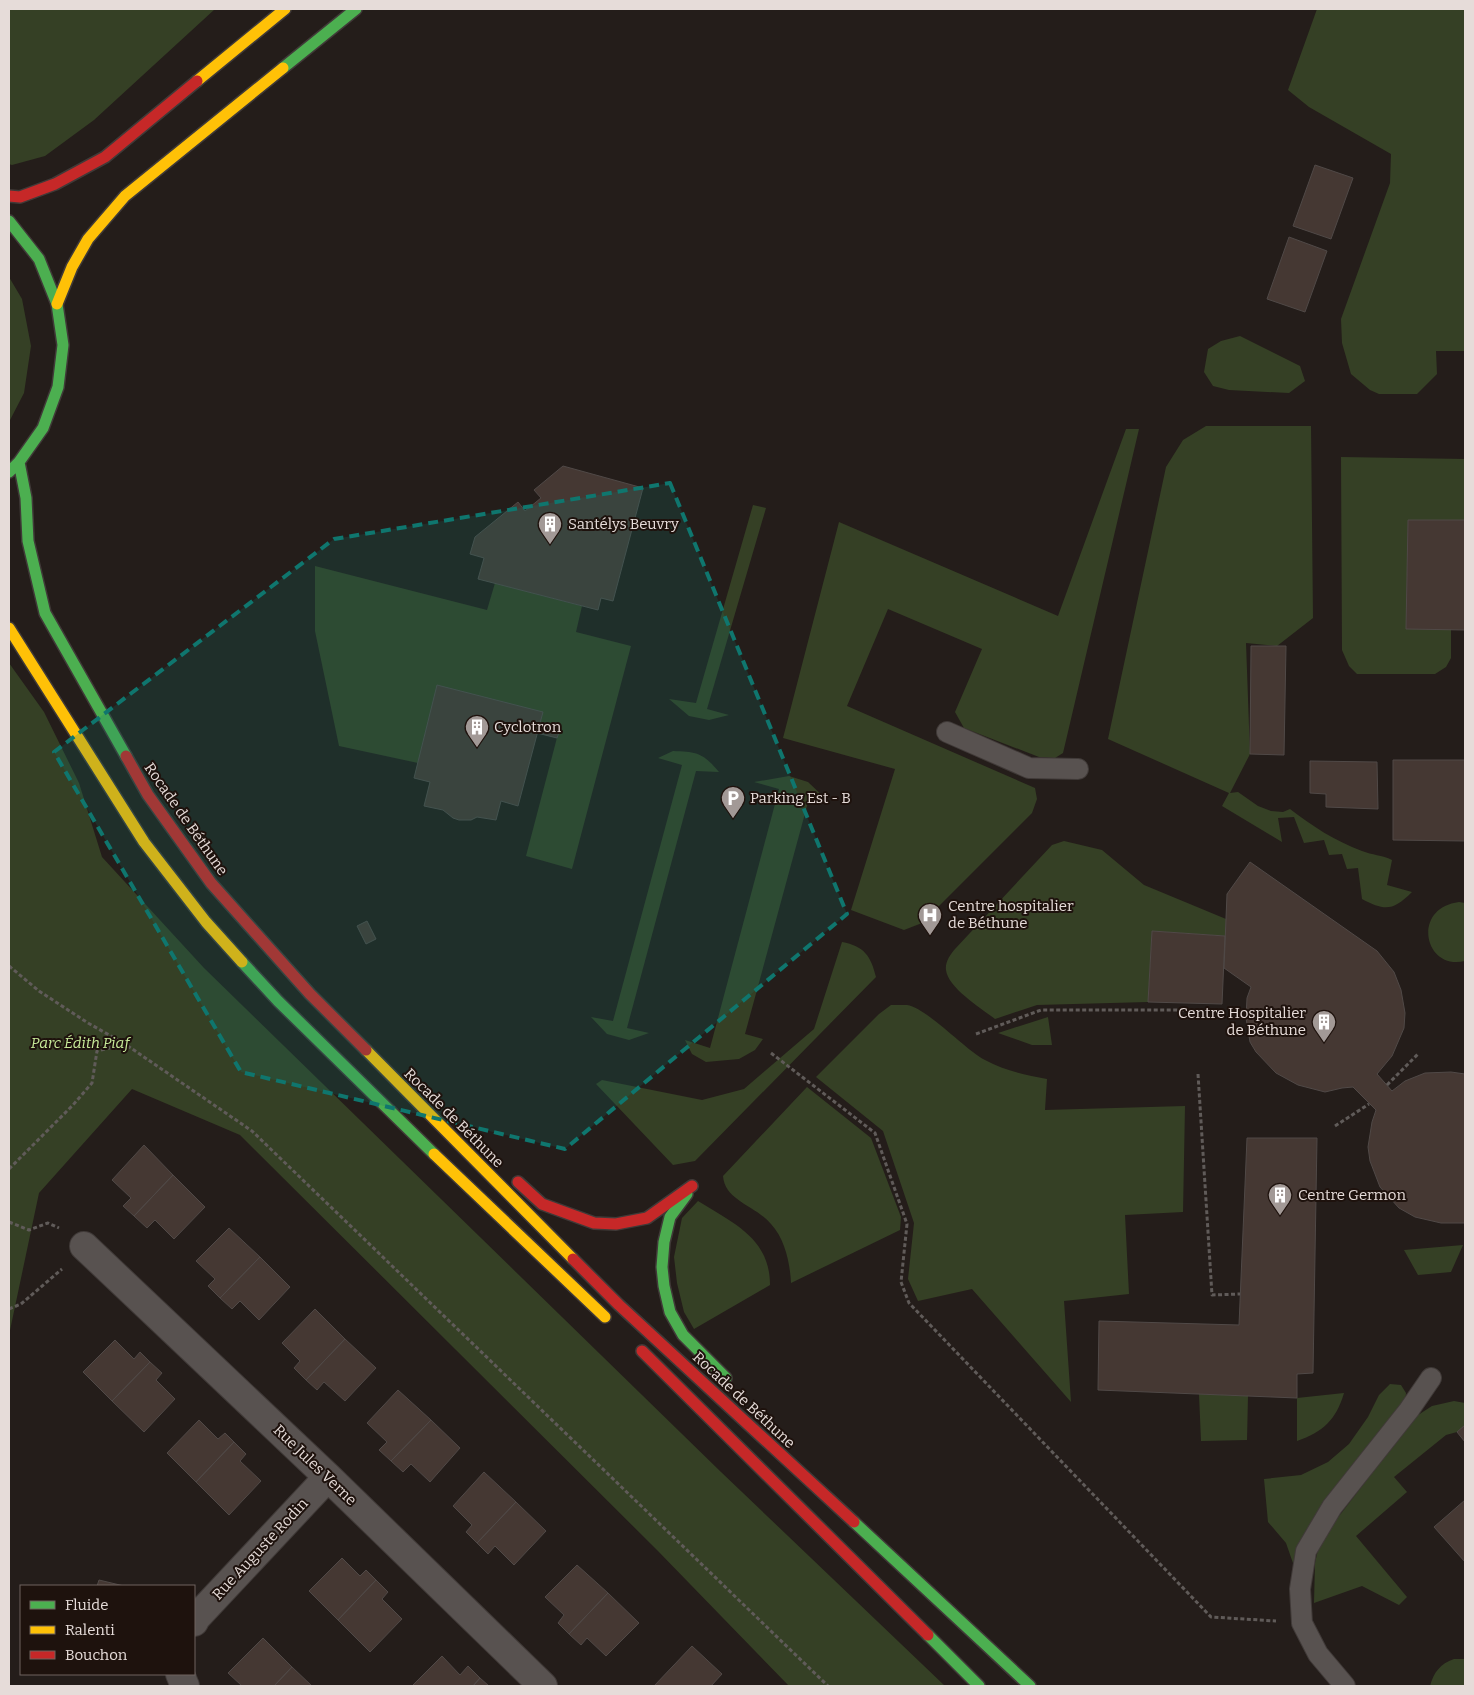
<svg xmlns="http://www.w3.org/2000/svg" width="1474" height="1695" viewBox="0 0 1474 1695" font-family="Bitter,serif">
<rect width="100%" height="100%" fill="#241d1a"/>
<path fill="#354025" d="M9,9H215L94,120L45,156L12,165L9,164Z
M1317,9H1465V351H1436L1437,374L1417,394H1379L1370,390L1351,374L1342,343L1341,319L1390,183L1391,154L1309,107L1288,90Z
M9,277L22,299L31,346L24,393L9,422Z
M1240,336L1300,366L1305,381L1289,393L1229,390L1213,386L1204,372L1208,349L1221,341Z
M1206,426H1311L1313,618L1277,646L1246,643L1250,754L1230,793L1238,792L1258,806L1271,811L1283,812L1290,809C1312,826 1335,841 1362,851C1372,855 1382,855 1392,860L1387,885L1412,892C1393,911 1385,911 1362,899L1358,868L1347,869L1342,854L1329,855L1324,840L1304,843L1294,817L1278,818L1282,842L1222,806L1229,793L1108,739L1166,467L1183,440Z
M1126,429H1139L1063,753L1055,758L1039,757L964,728L955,712L982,649L888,609L847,706L1035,788L1037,799L1032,813L922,923L904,930L851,910L895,769L783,738L839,522L1058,616Z
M1341,457L1465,459V520H1408L1406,628L1451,629V658L1446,667L1435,674H1357L1349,666L1342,650Z
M753,505L766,508L707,709L729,715L709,720L689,716L669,699L696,703Z
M315,566L487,610L495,583L582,606L576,632L631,646L572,869L526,856L559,730L539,725L418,763L339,746L315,631Z
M9,663L44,712L79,783L102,857L204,968L721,1472L945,1686H789L657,1550L240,1135L132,1089L39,1193L9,1335Z
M673,751C698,752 703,753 719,772L696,771L627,1028L649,1033L629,1040L607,1034L591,1017L613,1021L682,765L658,758Z
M789,776L808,782L827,800L810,795L745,1034L763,1039L755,1050L739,1059L706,1062L692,1054L685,1040L710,1048L779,789L754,782Z
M1064,841L1102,850L1144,885L1226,919L1225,936L1152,931L1148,1002L1037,1005L995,1019C981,1008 948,988 946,970C945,962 950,955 955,949L1052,845Z
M1459,902L1465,903V961C1424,971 1411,908 1459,902Z
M842,942C864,946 871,956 876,977L695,1161L673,1165L596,1084L602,1080L702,1100L744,1089L814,1029Z
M891,1005C896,1005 902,1005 907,1005C927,1008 964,1049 985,1060C1005,1071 1026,1075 1047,1079L1045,1110L1185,1106L1183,1212L1125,1215L1129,1294L1064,1301L1071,1402L972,1289L918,1301L908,1279L914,1223L883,1131L816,1077L879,1014Z
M1048,1017L1052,1045H1032L998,1033Z
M807,1087L871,1138L901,1217L900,1230L791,1283C790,1263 785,1239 771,1224C755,1205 725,1201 723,1176Z
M698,1201C733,1223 770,1238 770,1285L694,1329L684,1312L677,1283L674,1257L682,1218Z
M1463,1245L1451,1272L1418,1275L1404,1250Z
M1390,1384L1401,1385L1406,1393L1405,1403L1294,1566L1286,1543L1268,1522L1264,1479L1301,1475L1328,1462L1349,1444L1368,1417L1379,1395Z
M1344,1393C1336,1420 1323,1432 1297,1441V1398Z
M1199,1394L1248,1396L1247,1440L1201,1441Z
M1454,1401L1465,1403V1425L1457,1432L1446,1435L1394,1477L1407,1492L1356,1536L1407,1597L1399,1605L1362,1586L1314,1603L1315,1563L1320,1541L1415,1417L1432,1406Z
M1454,1659H1465V1686H1430C1434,1672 1440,1664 1454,1659Z"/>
<path fill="#453833" stroke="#504947" d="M1315,165L1353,178L1331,239L1293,226Z
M1289,237L1327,251L1305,312L1267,299Z
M563,466L643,488L613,601L601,598L598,610L478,579L484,558L470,554L475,537L518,502L525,511L541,498L534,490Z
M1408,520H1465V630L1406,629Z
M1251,646H1286L1284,755L1250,754Z
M437,685L543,712L518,806L501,801L496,820L477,817L471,820H459L453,818L443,810L424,806L430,782L414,778Z
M539,725L560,730L557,738L537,733Z
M1393,760H1465V841L1393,840Z
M1310,761L1377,762L1378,809L1326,807V794L1310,793Z
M1250,862L1377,951L1394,972L1401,990L1405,1013L1404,1028L1392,1056L1377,1074L1392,1091L1405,1081L1425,1073L1451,1072L1465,1074V1223H1441L1415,1217L1399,1208L1380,1187L1370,1161L1368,1147L1372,1122L1376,1110L1353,1087L1342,1088L1325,1092L1298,1085L1276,1073L1256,1052L1250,1042L1246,1018L1247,998L1251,987L1224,968L1227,894Z
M367,921L376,939L366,944L357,926Z
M1152,931L1225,936L1222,1004L1148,1002Z
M1247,1138H1317L1313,1373L1297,1374V1398L1098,1390L1099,1321L1239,1325Z
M144,1145L173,1175L134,1216L123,1206L131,1198L112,1180Z
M173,1175L205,1207L174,1239L155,1220L147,1228L134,1216Z
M229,1228L260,1257L220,1298L208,1286L215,1279L196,1261Z
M260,1257L290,1287L259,1320L240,1301L232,1309L220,1298Z
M315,1309L345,1339L306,1380L294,1368L300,1361L282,1343Z
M345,1339L376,1368L345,1401L324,1382L317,1390L306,1380Z
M115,1340L134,1359L140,1352L150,1362L112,1401L83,1372Z
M150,1362L162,1373L156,1380L175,1399L144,1432L112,1401Z
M398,1390L431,1420L391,1461L379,1450L387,1442L367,1423Z
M199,1420L218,1439L225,1433L234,1442L196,1482L167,1453Z
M431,1420L460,1448L430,1482L411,1464L403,1472L391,1461Z
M1465,1425V1442L1457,1432Z
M234,1442L246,1454L240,1461L261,1481L229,1515L196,1482Z
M484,1472L516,1502L477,1543L466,1532L472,1525L453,1506Z
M1465,1500V1562L1434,1527Z
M516,1502L546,1531L514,1565L495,1546L488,1554L477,1543Z
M342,1558L360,1576L366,1570L376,1580L338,1620L309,1591Z
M577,1565L608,1593L569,1634L558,1623L564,1615L545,1597Z
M99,1580L124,1586H97Z
M376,1580L388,1592L382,1599L402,1619L370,1652L338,1620Z
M608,1593L639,1623L606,1656L587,1638L581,1645L569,1634Z
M263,1638L292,1667L274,1686H242L228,1673Z
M692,1646L722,1674L711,1686H654Z
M442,1656L460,1675L468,1666L480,1678L473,1686H412Z
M292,1667L312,1686H274Z
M480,1678L489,1686H473Z"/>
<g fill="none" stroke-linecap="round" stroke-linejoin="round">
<g stroke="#403a38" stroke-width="22">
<path id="lane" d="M947,732L1029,768L1078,769
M1345,1686L1318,1654L1302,1623L1300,1589L1306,1551L1332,1507L1409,1410L1431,1378"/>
</g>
<g stroke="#403a38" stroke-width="30">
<path id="street" d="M84,1246L328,1477L543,1686
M194,1622L196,1618L328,1477
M180,1674L185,1686"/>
</g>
<g stroke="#403a38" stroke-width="14">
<path id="fast" d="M283,68L356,9
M9,221L39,259L57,304L63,345L58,387L43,428L19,462L9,472
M19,462L26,498L28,541L45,613L126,756
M242,962L278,1001L434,1154
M687,1194L670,1217L664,1242L662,1267L664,1286L670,1312L683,1335L726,1378
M854,1522L1030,1686
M928,1635L979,1686"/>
</g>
<g stroke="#403a38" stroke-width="14">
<path id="slow" d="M197,81L285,9
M57,304L72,267L88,239L125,196L283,68
M9,628L144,842L206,922L242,962
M366,1050L573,1259
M434,1154L605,1317"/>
</g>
<g stroke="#403a38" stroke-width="14">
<path id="jam" d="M9,196L20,197L55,184L105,157L197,81
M126,756L148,795L211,883L310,994L366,1050
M518,1182L542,1204L594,1223L616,1224L647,1218L692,1186
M573,1259L619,1305L854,1522
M642,1351L928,1635"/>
</g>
<path stroke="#605b59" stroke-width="3" stroke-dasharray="4 2.5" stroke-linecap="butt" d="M9,966L39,991L88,1023L125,1044L252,1131L828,1686
M976,1034L1041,1010H1187
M771,1053L875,1133L907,1224L901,1282L909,1303L1211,1617L1276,1621
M1198,1074L1212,1295L1240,1294
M1387,1085L1419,1053
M1335,1126L1369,1104
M9,1169L73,1105L92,1083L97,1051L125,1044
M9,1222L29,1230L48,1223L59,1228
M9,1309L21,1304L62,1269"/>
<use href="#lane" stroke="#585250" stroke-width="20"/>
<use href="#street" stroke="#585250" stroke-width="28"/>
<use href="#fast" stroke="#4caf50" stroke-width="11"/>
<use href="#slow" stroke="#ffc107" stroke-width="11"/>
<use href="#jam" stroke="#c62828" stroke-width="11"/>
</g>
<path fill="#0f766e" fill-opacity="0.2" stroke="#0f766e" stroke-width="4" stroke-dasharray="10 6" stroke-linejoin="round" d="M670,483L847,914L565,1149L241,1072L54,752L334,539Z"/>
<defs>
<g id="building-pin" transform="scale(1.25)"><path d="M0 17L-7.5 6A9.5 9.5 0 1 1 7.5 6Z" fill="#a29996" stroke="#1e120d"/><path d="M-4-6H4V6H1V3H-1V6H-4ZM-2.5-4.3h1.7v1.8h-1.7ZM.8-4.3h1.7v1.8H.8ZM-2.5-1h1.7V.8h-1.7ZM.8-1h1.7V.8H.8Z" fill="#fff"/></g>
<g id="parking-pin" transform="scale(1.25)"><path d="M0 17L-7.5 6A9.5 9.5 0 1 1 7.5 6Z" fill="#a29996" stroke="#1e120d"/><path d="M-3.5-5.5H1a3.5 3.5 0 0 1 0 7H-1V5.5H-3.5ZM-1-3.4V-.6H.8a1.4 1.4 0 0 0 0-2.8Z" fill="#fff"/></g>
<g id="hospital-pin" transform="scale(1.25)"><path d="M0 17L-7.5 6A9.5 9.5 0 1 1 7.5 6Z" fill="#a29996" stroke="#1e120d"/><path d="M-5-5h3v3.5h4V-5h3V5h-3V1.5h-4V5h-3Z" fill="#fff"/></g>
</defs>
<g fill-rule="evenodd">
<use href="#building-pin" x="550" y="524"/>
<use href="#building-pin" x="477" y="727"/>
<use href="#parking-pin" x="733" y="798"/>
<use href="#hospital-pin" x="930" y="915"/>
<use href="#building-pin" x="1324" y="1022"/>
<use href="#building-pin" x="1280" y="1195"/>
</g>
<g text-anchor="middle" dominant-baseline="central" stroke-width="4" stroke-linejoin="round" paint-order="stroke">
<g font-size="15" fill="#e6dcd9" stroke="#1e120d" text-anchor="start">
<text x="568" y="524">Santélys Beuvry</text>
<text x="494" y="727">Cyclotron</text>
<text x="750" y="798">Parking Est - B</text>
<text x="948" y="906">Centre hospitalier<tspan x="948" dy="17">de Béthune</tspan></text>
<text x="1306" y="1013" text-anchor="end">Centre Hospitalier<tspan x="1306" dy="17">de Béthune</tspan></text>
<text x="1298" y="1195">Centre Germon</text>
</g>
<g font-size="15" fill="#e6dcd9" stroke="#1e120d">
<text transform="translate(186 819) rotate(55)">Rocade de Béthune</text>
<text transform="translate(454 1118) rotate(45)">Rocade de Béthune</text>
<text transform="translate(744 1400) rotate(43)">Rocade de Béthune</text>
<text transform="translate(315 1465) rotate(44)">Rue Jules Verne</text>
<text transform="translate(260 1549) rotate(-47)">Rue Auguste Rodin</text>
</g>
<g font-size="15" font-style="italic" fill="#c8ec9a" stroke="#1e120d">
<text x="80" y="1043">Parc Édith Piaf</text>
</g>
</g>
<rect width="1474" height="1695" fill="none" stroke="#e6dcd9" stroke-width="20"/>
<rect x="20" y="1585" width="175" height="90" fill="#1e120d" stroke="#6e635f"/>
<rect x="30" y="1601" width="25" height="8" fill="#4caf50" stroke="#6e635f"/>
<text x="65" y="1610" font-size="15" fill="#e6dcd9">Fluide</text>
<rect x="30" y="1626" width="25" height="8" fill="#ffc107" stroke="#6e635f"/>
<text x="65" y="1635" font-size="15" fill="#e6dcd9">Ralenti</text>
<rect x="30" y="1651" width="25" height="8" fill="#c62828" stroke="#6e635f"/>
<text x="65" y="1660" font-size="15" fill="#e6dcd9">Bouchon</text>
</svg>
